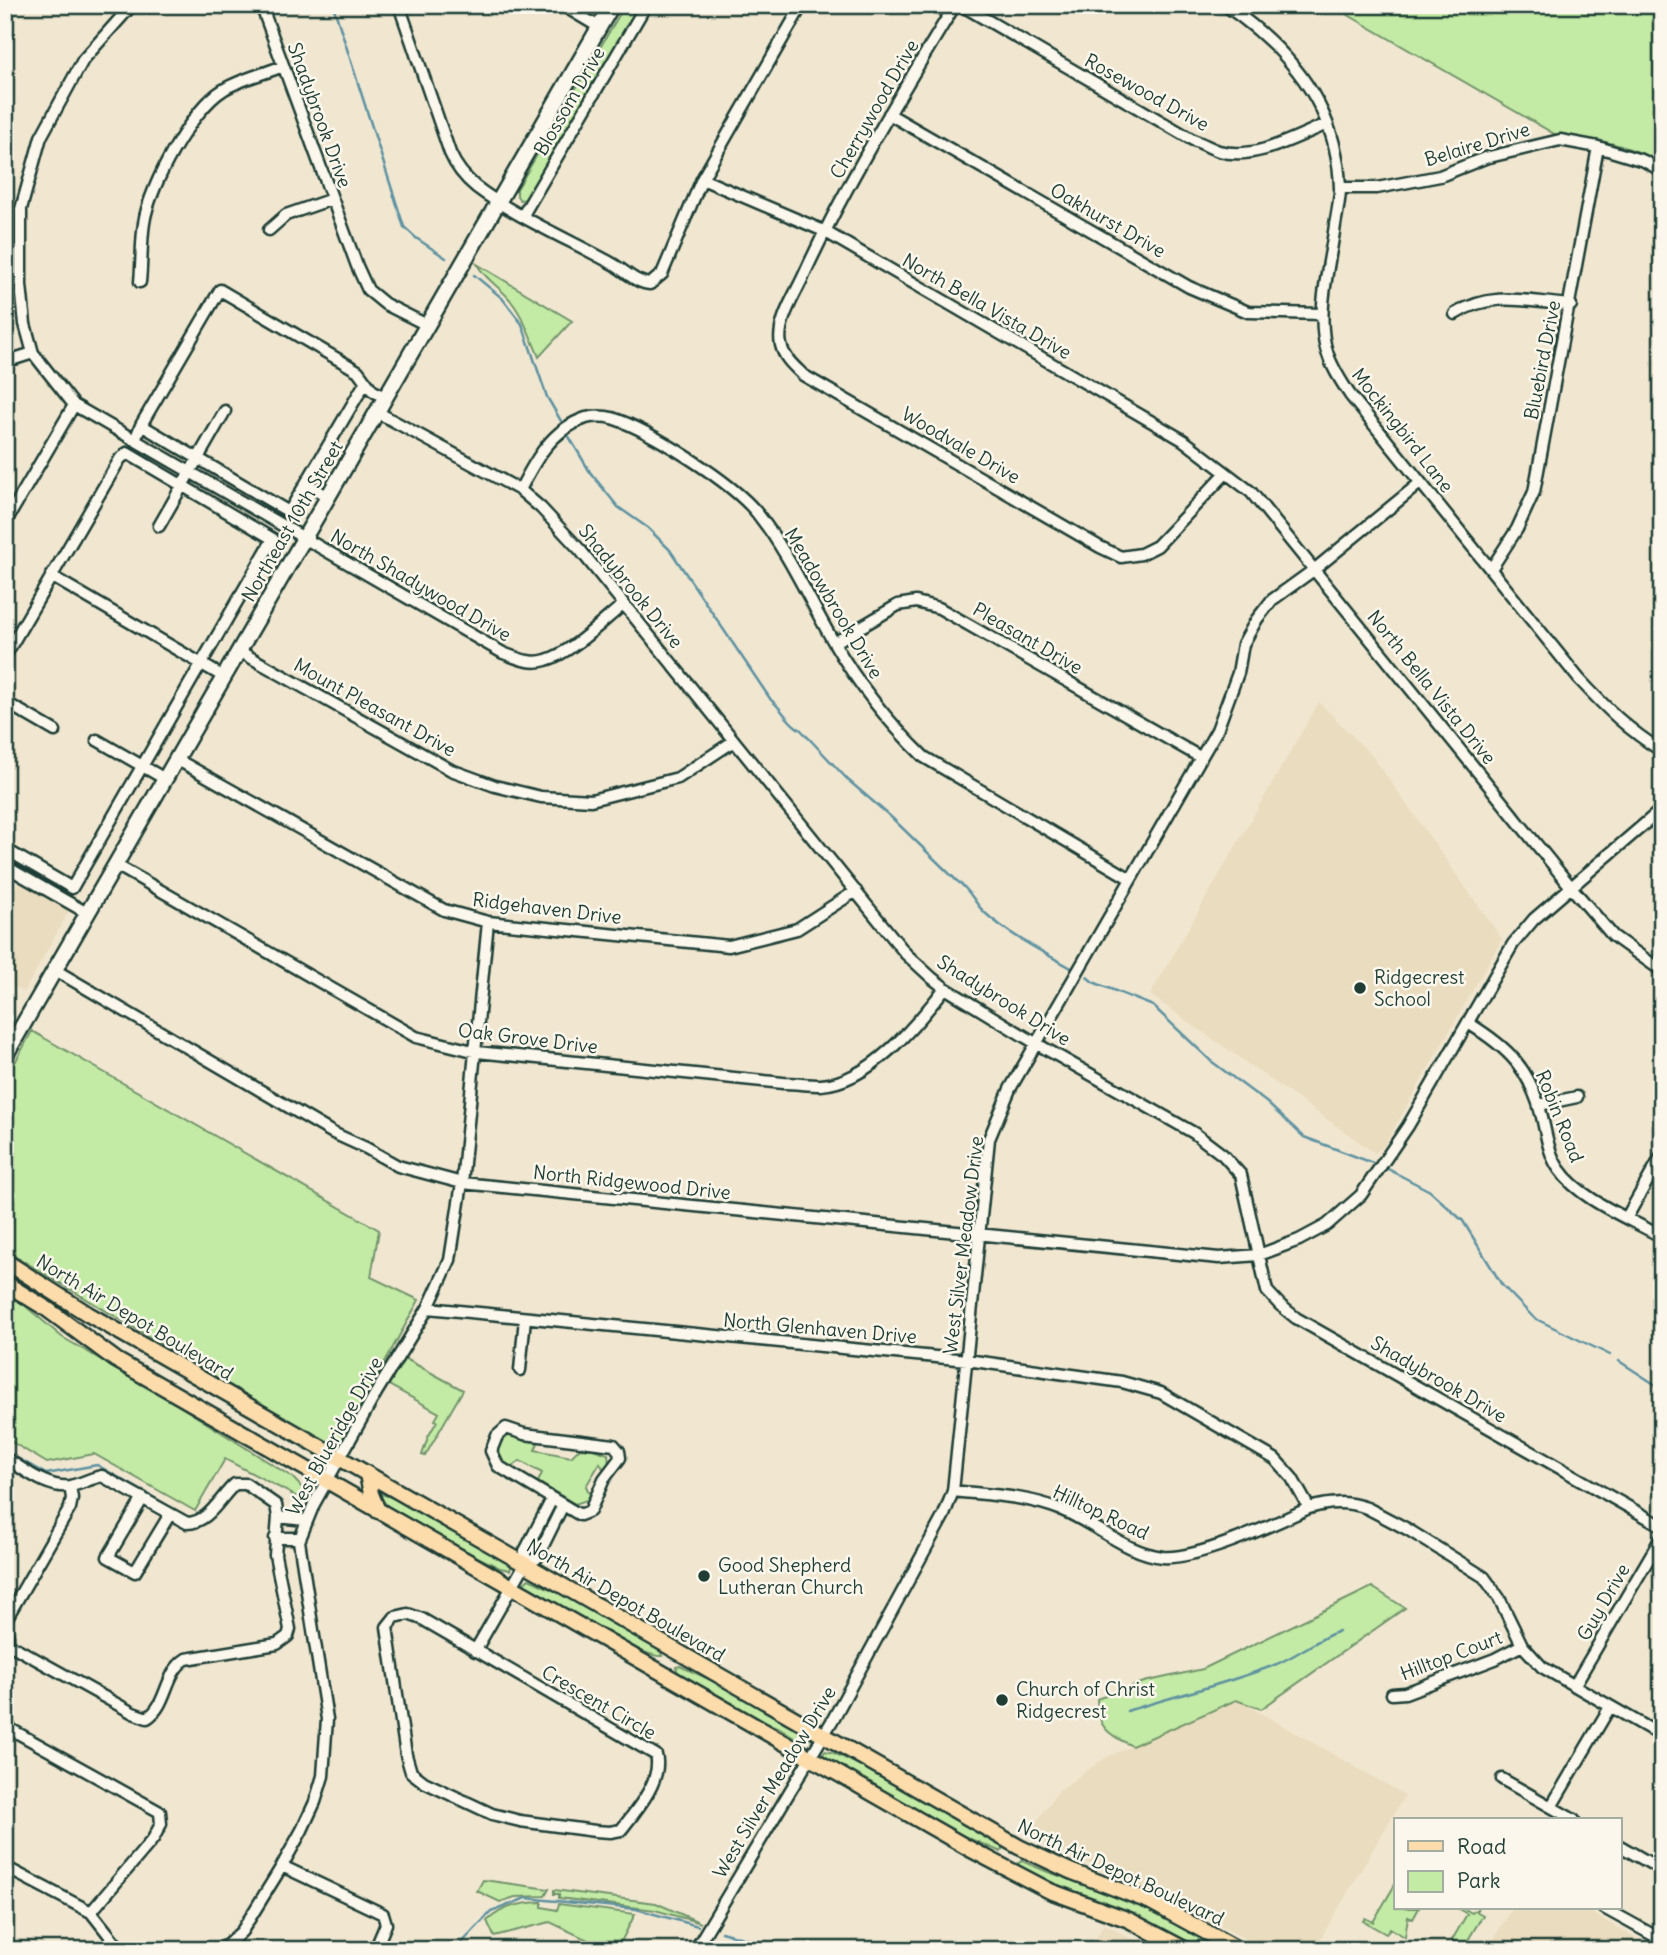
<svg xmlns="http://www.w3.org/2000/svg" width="1667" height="1955" viewBox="0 0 1667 1955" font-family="Delius,sans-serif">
<rect width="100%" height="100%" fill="#f1e7d1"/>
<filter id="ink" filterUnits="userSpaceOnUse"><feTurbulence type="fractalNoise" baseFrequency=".0143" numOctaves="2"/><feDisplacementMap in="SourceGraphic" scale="14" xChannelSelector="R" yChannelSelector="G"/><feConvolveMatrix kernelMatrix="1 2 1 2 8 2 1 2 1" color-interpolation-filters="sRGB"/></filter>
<g filter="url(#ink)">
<path fill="#eadcbe" d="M1319,702L1374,758L1502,939L1384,1146L1375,1153L1150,995Z
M20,881L70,909L24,992L5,981V906Z
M1236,1699L1405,1795L1314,1950H1266L1207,1919L1027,1835L1059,1790L1105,1758Z
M1512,1908H1583L1656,1950H1487Z
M1104,1924L1152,1950H1089Z"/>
<path fill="#c4eba5" stroke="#72946c" stroke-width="2" d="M625,5H640L528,199L520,200L517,196V189Z
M1331,5H1662V163C1628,145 1597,138 1558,136Z
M477,264L572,321L539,357C531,338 524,318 511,301C501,287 485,280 477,264Z
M32,1031L379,1230L371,1277L419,1300L342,1440L334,1443L319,1439L5,1250V1081Z
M5,1294L23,1304L62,1337L175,1403L292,1477L305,1491L301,1499L225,1459L195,1511L94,1454L47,1463L5,1438Z
M404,1358L463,1390L425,1456L422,1455L428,1437L437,1421L435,1420L439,1413L389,1385Z
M510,1435L538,1443L535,1450L571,1457L580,1448L593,1449L608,1454L609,1464L605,1472L600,1463L586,1486L590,1495L587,1500L575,1504L538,1482L542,1473L520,1461L512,1467C494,1459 491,1445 510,1435Z
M378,1493L397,1499L506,1560L512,1565L510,1570L500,1568L455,1546L390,1510Z
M529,1579L581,1603L660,1649L662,1656C642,1659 548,1600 526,1587L523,1584Z
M1372,1587L1405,1608L1261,1709L1236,1700L1132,1746C1107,1733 1098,1729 1097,1699L1144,1682L1203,1669Z
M680,1666L724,1686L804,1731L810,1739L799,1740L778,1727L758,1721L679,1676L676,1667Z
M825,1751L834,1753L870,1770L999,1841L1002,1849L1001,1852L954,1832L830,1763L823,1755Z
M1022,1861L1048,1872L1134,1901L1228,1950H1198L1019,1868L1017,1864Z
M483,1880L549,1889L545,1896L515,1897L500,1902L477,1891Z
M1396,1883V1908H1419L1413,1919L1408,1917L1405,1937L1390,1928L1386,1934L1363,1921L1365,1918L1373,1922Z
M554,1890L656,1903L701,1923L655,1910L559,1898V1894H554Z
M542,1902V1907L557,1910L559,1904L635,1914L617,1950H609L550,1922L494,1936L487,1921C503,1906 520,1903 542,1902Z
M1457,1908H1463L1472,1913L1478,1908L1476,1911L1483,1915L1462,1950H1457L1460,1944L1452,1940L1467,1914Z"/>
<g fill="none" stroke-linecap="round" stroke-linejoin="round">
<path stroke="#5e92a1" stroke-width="2.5" d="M333,5L404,227L416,238L446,258
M474,275L502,298L522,324L547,397L561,421
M568,435L590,472L618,507L648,528L670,550L771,700C783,709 787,723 801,730L848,780L891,817L957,881C971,890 974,903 985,913C1011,936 1043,952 1073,969
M1087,977L1093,982L1153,1006L1211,1061L1266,1102L1304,1137L1386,1168L1430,1191L1463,1221L1502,1285L1534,1318L1610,1355
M1619,1361L1662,1389
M5,1451L46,1474L97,1465L190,1518
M1127,1711C1175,1696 1225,1684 1272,1666C1296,1657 1315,1640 1339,1631
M721,1932L757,1942H768
M455,1950L491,1912L526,1898L636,1909L698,1926"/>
<g stroke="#1f3d34" stroke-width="15">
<path id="street" d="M132,5L83,60L41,137L21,209V285L25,324L33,353L74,405L503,653C517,658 531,665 546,660C570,654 604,620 624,604
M261,5L357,266L368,290L385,304L427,325
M399,5L450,153C456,167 464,177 476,187C514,216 570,240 613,264C625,271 636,283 650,284L662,274L702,179L824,231L1183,440L1251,492L1571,887L1613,936L1662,971
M562,5L599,27
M955,5C901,94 847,181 804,275C795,295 776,323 781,345C784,358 794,366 803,375L1100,547L1121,557L1141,554L1157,546L1226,473
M961,5L1193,140C1202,143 1210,148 1219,151C1255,161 1295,137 1327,124
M1225,5C1288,48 1338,107 1340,188C1340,200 1337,213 1335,225C1330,264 1315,314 1327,352C1332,368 1341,381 1350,395L1579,679C1606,708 1628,730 1662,751
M889,114L1189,287L1248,312L1322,314
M702,179L802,5
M1340,188H1377L1440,176L1485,158L1560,140L1598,147L1644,161L1662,171
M523,215L646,5
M269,230L286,215L332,199
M140,282C142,262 141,242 144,223C149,186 192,109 223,90C240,79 264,74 283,66
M1455,314C1492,290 1529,302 1571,305
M5,362L33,353
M377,412L520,490L541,508L581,551L906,954L932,978L945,988L1037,1044L1194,1133L1223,1155L1241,1175L1267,1291L1280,1305L1296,1318L1662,1526
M141,425L289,512L365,383
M135,440L141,425L220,290L358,371L372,390L385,398
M306,483L328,497
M520,490C535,460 552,429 586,418C593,416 605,416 612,418C650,430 732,482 757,513C788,552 808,598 833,641C857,683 889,723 924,757L1131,879
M5,523L74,405
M159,526L225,411
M1491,569L1517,529L1534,492L1598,147
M51,576L224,677
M834,643L898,605L916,602L939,608L1200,757
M239,651L451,770L495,786L541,797L591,800L678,778L734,741
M5,656L120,459L127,453L273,539L72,888L5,849
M5,702L55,731
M97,740L165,779
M176,759L444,910L488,922L729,946L797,929L856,891
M116,865L416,1037L477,1052L783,1083C795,1083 808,1085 821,1085C870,1082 917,1024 945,988
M5,866L87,913
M55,970L333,1133L366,1148L398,1166L462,1183L1219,1258L1259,1255L1299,1240L1327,1225L1361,1195L1408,1126L1513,944L1534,919L1662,809
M1468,1023C1509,1048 1530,1069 1542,1117C1546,1134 1549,1155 1559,1169C1580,1200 1629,1218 1662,1237
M1539,1105L1577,1097
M1627,1217L1662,1155
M428,1308L967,1360L1122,1382L1161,1393L1275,1459L1292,1478L1309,1508C1330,1502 1346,1501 1367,1508L1407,1529L1484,1577L1499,1598L1522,1645L1542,1667L1662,1736
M520,1370L525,1318
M506,1428L524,1434L614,1445L619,1451L620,1458L604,1479L590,1511L580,1515L498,1466L491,1451L497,1436Z
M5,1458C24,1469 47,1489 70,1486C81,1484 91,1478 102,1476L187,1523C209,1523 220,1497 235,1484H246L276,1505L278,1517L275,1555L290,1629L288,1636L277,1644L186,1659C164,1673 168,1705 147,1718L133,1713L5,1642
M953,1491C990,1495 1028,1496 1062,1510C1096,1524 1126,1553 1163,1557C1198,1560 1276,1523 1309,1508
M143,1498L108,1557L135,1572L170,1514
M278,1517L305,1520
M275,1538H300
M525,1564L537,1558L563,1505
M525,1564V1551L552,1499
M408,1614L422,1619L656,1755C663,1780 636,1811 621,1830L610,1832L595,1831L520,1821L492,1814L424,1782L411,1772L406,1755L387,1627L395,1617Z
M5,1621L70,1508L72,1498L70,1486
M5,1627L8,1636L5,1641
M475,1651L525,1564
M1574,1686L1662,1536
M1392,1694L1405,1693L1495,1659L1522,1645
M5,1726L160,1812L161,1824L153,1839L91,1912
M1502,1779L1574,1820
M1551,1807L1610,1707
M1620,1846L1662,1870
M282,1866L383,1914L386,1924L375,1950
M5,1867L91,1912L121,1950
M1604,1908L1662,1940
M222,1950L242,1931L282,1866L302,1830L315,1802L323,1776L327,1719L299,1541L314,1504L376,1393L428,1308L450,1260L462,1183L488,922
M695,1950L832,1721L944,1515L953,1491L989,1139L1010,1089L1217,730L1238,673L1243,644L1257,619L1272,600L1315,569L1420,483"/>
</g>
<g stroke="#1f3d34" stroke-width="19">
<path id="secondary" d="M5,1056L612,5"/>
</g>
<g stroke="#1f3d34" stroke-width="19">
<path id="primary" d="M5,1261L88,1314L1019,1847L1070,1871L1151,1902L1239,1950
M5,1283L47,1309L116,1360L968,1848L1050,1891L1129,1920L1186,1950
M367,1474L371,1494L378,1511"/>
</g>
<use href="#street" stroke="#fbf7ec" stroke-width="10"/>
<use href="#secondary" stroke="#fbf7ec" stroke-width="14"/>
<use href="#primary" stroke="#fddcac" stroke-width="14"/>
</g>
</g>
<g fill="#1f3d34" stroke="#fbf7ec" stroke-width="2.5">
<circle cx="1360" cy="988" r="7"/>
<circle cx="704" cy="1576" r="7"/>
<circle cx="1002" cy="1700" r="7"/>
</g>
<g text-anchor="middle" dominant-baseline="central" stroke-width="5" stroke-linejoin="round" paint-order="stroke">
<g font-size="19" fill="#1f3d34" stroke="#fbf7ec">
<text transform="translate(1147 92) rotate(29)">Rosewood Drive</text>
<text transform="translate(569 101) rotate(-60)">Blossom Drive</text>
<text transform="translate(874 109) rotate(-60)">Cherrywood Drive</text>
<text transform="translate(320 115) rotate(70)">Shadybrook Drive</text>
<text transform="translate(1477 144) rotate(-17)">Belaire Drive</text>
<text transform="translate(1108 220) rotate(30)">Oakhurst Drive</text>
<text transform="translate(987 306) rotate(30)">North Bella Vista Drive</text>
<text transform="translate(1542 360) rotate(-79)">Bluebird Drive</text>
<text transform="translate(1403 430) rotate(52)">Mockingbird Lane</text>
<text transform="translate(961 445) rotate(30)">Woodvale Drive</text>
<text transform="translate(292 521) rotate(-60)">Northeast 10th Street</text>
<text transform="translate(421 585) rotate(30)">North Shadywood Drive</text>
<text transform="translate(631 586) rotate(51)">Shadybrook Drive</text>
<text transform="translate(834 603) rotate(59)">Meadowbrook Drive</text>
<text transform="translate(1028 638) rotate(30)">Pleasant Drive</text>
<text transform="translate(1432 687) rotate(51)">North Bella Vista Drive</text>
<text transform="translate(375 707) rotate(29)">Mount Pleasant Drive</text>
<text transform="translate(547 908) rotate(7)">Ridgehaven Drive</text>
<text transform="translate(1004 1000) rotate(32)">Shadybrook Drive</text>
<text transform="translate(528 1038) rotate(7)">Oak Grove Drive</text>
<text transform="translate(1560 1116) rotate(68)">Robin Road</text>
<text transform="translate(632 1182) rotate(6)">North Ridgewood Drive</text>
<text transform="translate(963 1245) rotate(-83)">West Silver Meadow Drive</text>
<text transform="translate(135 1317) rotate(31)">North Air Depot Boulevard</text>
<text transform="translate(820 1328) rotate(5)">North Glenhaven Drive</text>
<text transform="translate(1439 1379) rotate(30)">Shadybrook Drive</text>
<text transform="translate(334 1436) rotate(-61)">West Blueridge Drive</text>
<text transform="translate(1101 1512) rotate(25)">Hilltop Road</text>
<text transform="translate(626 1600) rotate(30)">North Air Depot Boulevard</text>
<text transform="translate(1603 1602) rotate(-60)">Guy Drive</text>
<text transform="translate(1451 1655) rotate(-21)">Hilltop Court</text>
<text transform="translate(599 1702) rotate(30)">Crescent Circle</text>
<text transform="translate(774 1782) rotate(-59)">West Silver Meadow Drive</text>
<text transform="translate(1121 1872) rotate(25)">North Air Depot Boulevard</text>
</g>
<g font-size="19" fill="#1f3d34" stroke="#fbf7ec" text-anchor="start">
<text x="1374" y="977">Ridgecrest<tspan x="1374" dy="22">School</tspan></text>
<text x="718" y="1565">Good Shepherd<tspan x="718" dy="22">Lutheran Church</tspan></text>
<text x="1016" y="1689">Church of Christ<tspan x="1016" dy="22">Ridgecrest</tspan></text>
</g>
</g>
<rect width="1667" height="1955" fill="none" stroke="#fbf7ec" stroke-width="28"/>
<rect x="14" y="14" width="1639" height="1927" fill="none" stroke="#1f3d34" stroke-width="2.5" filter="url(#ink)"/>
<rect x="1394" y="1818" width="228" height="91" fill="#fbf7ec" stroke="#a3ada2" stroke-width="2"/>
<rect x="1408" y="1841" width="35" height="10" fill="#fddcac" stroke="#a3ada2" stroke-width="2"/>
<text x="1457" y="1854" font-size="21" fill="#1f3d34">Road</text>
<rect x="1408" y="1871" width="35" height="21" fill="#c4eba5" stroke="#a3ada2" stroke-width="2"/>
<text x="1457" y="1888" font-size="21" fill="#1f3d34">Park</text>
</svg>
